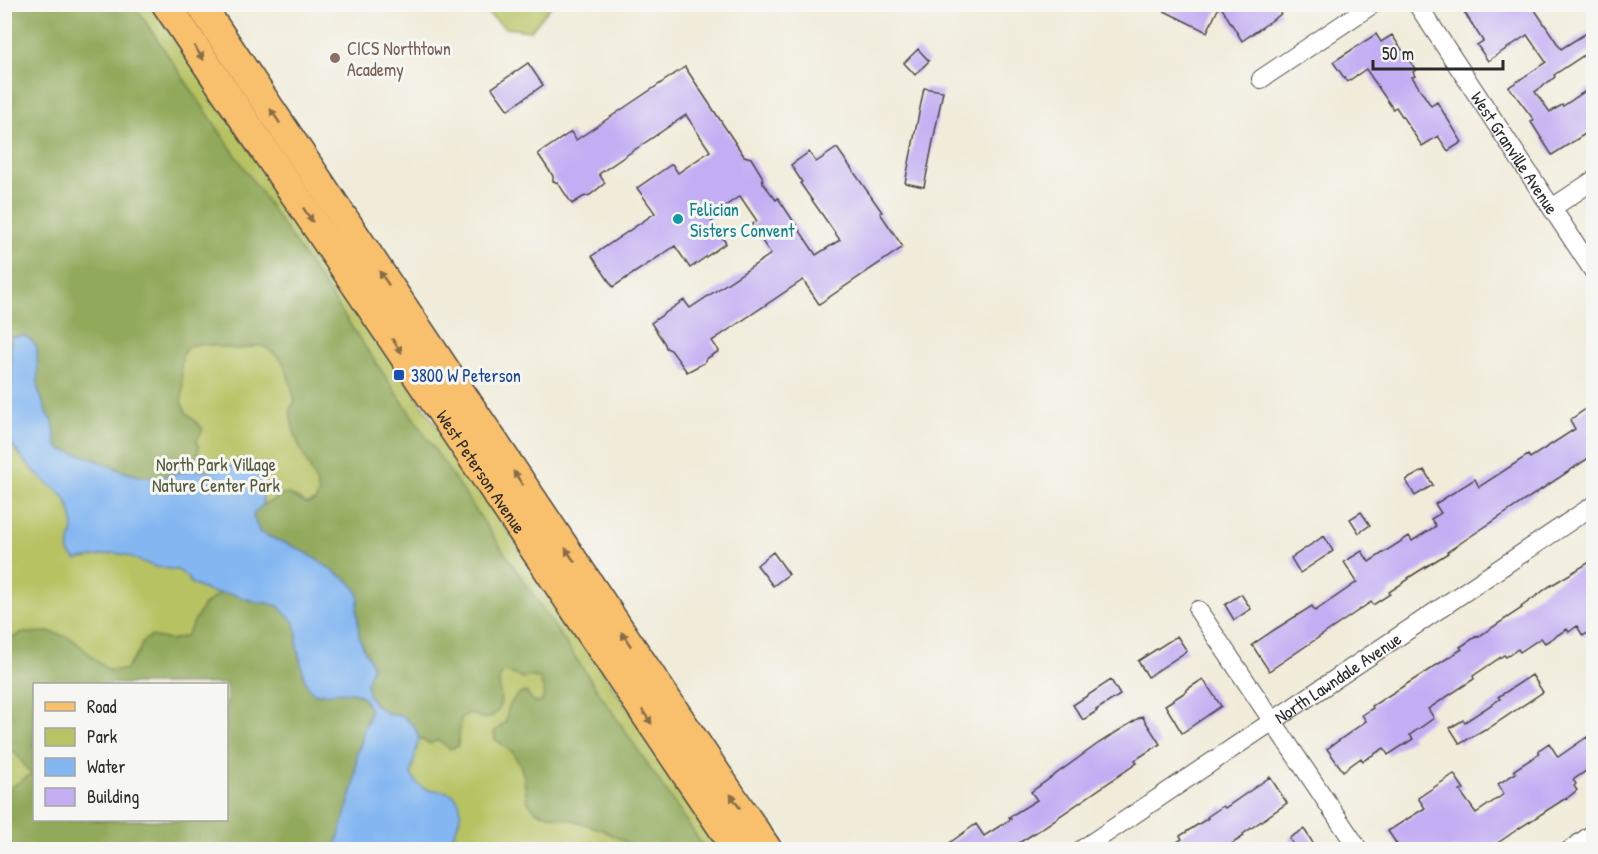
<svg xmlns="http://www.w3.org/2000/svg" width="1598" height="854" viewBox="0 0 1598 854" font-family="'Patrick Hand',sans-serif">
<rect width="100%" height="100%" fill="#f6f6f2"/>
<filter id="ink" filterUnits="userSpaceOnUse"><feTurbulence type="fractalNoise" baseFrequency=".0167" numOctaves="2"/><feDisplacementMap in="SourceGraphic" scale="12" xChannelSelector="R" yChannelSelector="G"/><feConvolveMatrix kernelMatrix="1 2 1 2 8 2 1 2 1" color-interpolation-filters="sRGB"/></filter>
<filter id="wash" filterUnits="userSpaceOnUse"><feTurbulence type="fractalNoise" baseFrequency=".008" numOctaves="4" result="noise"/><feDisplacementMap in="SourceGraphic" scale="24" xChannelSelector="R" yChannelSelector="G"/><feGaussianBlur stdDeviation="1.35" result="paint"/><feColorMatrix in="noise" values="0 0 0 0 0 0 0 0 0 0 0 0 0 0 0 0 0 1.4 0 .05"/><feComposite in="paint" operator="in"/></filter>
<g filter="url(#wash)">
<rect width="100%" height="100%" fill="#f1ecda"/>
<path fill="#b7c364" stroke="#717748" stroke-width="1.5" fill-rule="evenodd" d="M4,5H152L723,849H5ZM34,684H226V820H34Z
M478,5H552L531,31L505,28Z"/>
<path fill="#91a95a" stroke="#5e6a42" stroke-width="1.5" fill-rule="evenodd" d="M5,5H134L705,849H638L603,830L575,821L537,812L527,801L524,777L520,765L513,753L495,739L494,732L506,721C507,709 512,694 526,692L535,703L542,702C545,695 543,685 539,678L532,677L523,678L506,672L500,676C497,687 504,698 499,708C498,711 495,713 493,716L485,719L469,713L461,719L458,746L450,749L438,740L430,744L419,738L414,726L396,714L387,713L379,709L369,696L366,684L372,667L369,658L364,650L359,636L357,609L358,597L350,582L305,552L260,533L254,520L253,516L255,512L263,505L274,500L281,495L289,494L307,504L315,501L319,493C317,480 309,467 303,454C296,440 291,424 290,409L295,401C293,391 287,370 282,361C279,357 272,352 268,349C258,341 248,350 237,349C224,349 197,339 187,348C178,356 182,378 183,388C183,393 182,398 181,402L186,412L203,429L197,440L199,447L195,469L161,477H143L124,472L86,456L62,450L57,446L53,423L47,414L38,389L36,373L12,365L10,393L5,407Z
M221,592L232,594L256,602L268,603L278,606L295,623L297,634V646L305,681L315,694L353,692L363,697L370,710L357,754L354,785L335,849H5V801L10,788L31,774L14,751L5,758L4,642L22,633L50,632L71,638L98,662L109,670H125L138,653L143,641L151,636L171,640L186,636L203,606ZM34,684H226V820H34Z"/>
<path fill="#84b7f1" stroke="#58718e" stroke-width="1.5" d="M26,336L37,347L38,389L47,414L53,423L57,446L62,450L86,456L124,472L143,477H161L195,469L204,471L231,466L241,462L250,464L258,469L263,483V505L255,512L253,516L260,533H265L267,536L277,540L288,544L305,552L350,582L356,589L359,597L357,609L359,636L364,650L369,658L372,667L366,684L369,696L376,706L387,713L404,717L414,726L419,738L411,774C414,779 418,786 424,788C431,792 440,789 447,792C473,801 455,834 446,849H335L354,785L357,754L361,743L364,728L368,721L370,710L363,697L353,692L315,694L310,689L305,681L297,646V634L295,623L278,606L268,603L256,602L232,594L210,592L200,588L191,583L187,577L178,570L155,567L126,555L114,553L77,560C61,550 72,542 73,527C73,521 71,511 68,505C65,494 54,489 46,482C33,470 10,448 5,431C4,425 4,415 4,408C5,401 10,394 11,386V337Z"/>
<g id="blocks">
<path fill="#c3aef3" d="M1150,4H1275L1281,14L1242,41L1220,5L1207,32Z
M1459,4H1531L1561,49L1588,32L1593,39V49L1554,75L1555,77L1535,92L1550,112L1562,105L1563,106L1593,86V129L1552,155L1531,122L1534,120L1509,87L1546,62L1527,35L1488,61L1477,45L1483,41Z
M1376,34L1381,42L1392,35L1416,70L1413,72L1415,76L1412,77L1431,106L1437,102L1462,142L1448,151L1438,136L1422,146L1396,107L1393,109L1366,69L1347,82L1333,62Z
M918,49L929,61L915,75L904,63Z
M528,63L543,85L508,110L492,88Z
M685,67L744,156L751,158L762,176L763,183L776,200L778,198L816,255L840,240L800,183L802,182L791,165L809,152L816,162L837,148L882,212L880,213L903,247L819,304L803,280L712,341L719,351L706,359L704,363L687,372L671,350L666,348L665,344L651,323L684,300L690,308L771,254L751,225L757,221L740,196L709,217L726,243L690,268L675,246L613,287L592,256L655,213L637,188L672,164L678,173L710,151L686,115L599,174L605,183L590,195L583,197L572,204L558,183L553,181V176L538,154L571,132L576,140Z
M924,88L943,91L924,187L905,183Z
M1593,404V455L1447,552L1448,553L1408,578L1409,579L1389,592L1390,594L1373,605L1371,602L1269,671L1252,645L1274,630L1312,606L1315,611L1357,582L1344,562L1362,551L1369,562L1409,536L1412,541L1436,526L1431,519L1441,513L1435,504L1475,479L1479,487L1528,455L1530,458L1575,429L1570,420Z
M1424,470L1433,485L1415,496L1406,480Z
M1361,512L1370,525L1359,533L1350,519Z
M1324,536L1333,551L1300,573L1291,558Z
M773,552L789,574L773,586L757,565Z
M1593,560V629L1583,636L1577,626L1569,632L1567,629L1545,643L1541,638L1520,652L1518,649L1506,657L1504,655L1473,676L1474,679L1428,709L1434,718L1410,735L1413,739L1388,755L1384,748L1363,761L1361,758L1343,771L1327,749L1366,721L1362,715L1373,708L1372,706L1462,649L1460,647L1477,636L1478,637L1522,608L1521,607L1550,586Z
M1241,594L1251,609L1234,620L1225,605Z
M1177,636L1187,651L1148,677L1138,661Z
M1532,675L1543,692L1486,730L1485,729L1460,744L1450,728L1463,720L1465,722L1500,699L1498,697Z
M1203,679L1221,706L1182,733L1165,705L1187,691L1186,690Z
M1111,680L1120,695L1096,710L1097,711L1083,720L1073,705Z
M1142,716L1160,744L1135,760L1137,763L1038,831L1009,849H941L976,824L984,836L1011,819L1009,817L1037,800L1031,792L1099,743Z
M1587,737L1593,747V766L1573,780L1576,784L1574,786L1577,790L1566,799V798L1518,829L1489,849H1400L1388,831L1425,808L1418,798L1454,774L1464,789L1460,791L1476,813L1504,794L1498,784L1516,773L1514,770L1539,754V750L1549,743L1558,757Z
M1270,777L1287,803L1243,834L1244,836L1224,849H1166L1182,839L1180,836L1208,818L1207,817L1223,806L1225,808Z
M1304,829L1313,843L1305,849H1296L1289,838Z"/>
</g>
</g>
<g filter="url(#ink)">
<use href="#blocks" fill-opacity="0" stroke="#494845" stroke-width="1.5"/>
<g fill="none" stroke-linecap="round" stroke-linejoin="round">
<g stroke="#494845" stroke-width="20">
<g id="minor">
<path id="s1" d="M1417,4L1594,272"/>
<path d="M1261,79L1373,4"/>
<path d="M1552,208L1594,180"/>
<path d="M1198,610L1359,850"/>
<path id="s2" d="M1081,850L1594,505"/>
<path d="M1570,850L1594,833"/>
</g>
</g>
<g stroke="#494845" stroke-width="31">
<g id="primary">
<path id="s3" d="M166,4L737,850"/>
<path d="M200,4L768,850"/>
</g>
</g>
<use href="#minor" stroke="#fff" stroke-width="18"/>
<use href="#primary" stroke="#f8bf6c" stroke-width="28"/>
</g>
<defs><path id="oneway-solid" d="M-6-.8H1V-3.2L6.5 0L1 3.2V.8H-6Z" transform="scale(1.5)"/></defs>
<g fill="#876e48">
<use href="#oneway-solid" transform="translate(199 53) rotate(56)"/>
<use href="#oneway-solid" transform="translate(275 116) rotate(-124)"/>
<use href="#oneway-solid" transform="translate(308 215) rotate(56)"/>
<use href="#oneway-solid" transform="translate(384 278) rotate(-124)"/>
<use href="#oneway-solid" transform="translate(397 346) rotate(56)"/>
<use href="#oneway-solid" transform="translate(518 478) rotate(-124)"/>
<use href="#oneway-solid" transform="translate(570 555) rotate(-124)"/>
<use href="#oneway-solid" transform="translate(626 639) rotate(-124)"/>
<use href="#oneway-solid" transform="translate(647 717) rotate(56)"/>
<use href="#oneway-solid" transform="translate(735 801) rotate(-124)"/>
</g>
</g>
<circle fill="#8d6e63" stroke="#f6f6f2" stroke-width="2" cx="335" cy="58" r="6"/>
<circle fill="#0f9aa8" stroke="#f6f6f2" stroke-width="2" cx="678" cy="219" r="6"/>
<rect fill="#1a4fb4" stroke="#f6f6f2" stroke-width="2" x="393" y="369" width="12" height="12" rx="3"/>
<g text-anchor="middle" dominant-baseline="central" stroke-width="6" stroke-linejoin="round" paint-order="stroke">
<g font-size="18" fill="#785e54" stroke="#f6f6f2" text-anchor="start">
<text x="347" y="48">CICS Northtown<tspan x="347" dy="21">Academy</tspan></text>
</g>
<g font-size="18" fill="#2b2b2b" stroke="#f6f6f2">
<text stroke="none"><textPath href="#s1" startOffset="178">West Granville Avenue</textPath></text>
<text stroke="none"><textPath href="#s3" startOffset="564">West Peterson Avenue</textPath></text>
<text stroke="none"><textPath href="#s2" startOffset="309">North Lawndale Avenue</textPath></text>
</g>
<g font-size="18" fill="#0d838f" stroke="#f6f6f2" text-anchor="start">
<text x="690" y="209">Felician<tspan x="690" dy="21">Sisters Convent</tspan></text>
</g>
<g font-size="18" fill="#164399" stroke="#f6f6f2" text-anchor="start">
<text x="411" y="375">3800 W Peterson</text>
</g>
<g font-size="18" fill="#55593c" stroke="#f6f6f2">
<text x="216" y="464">North Park Village<tspan x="216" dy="21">Nature Center Park</tspan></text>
</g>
</g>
<rect width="1598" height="854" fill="none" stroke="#f6f6f2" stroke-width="24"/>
<rect x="33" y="683" width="195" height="138" fill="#f6f6f2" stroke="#a5a5a2" stroke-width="1.5"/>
<rect x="45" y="702" width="30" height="9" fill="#f8bf6c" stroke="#a5a5a2" stroke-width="1.5"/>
<text x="87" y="713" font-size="18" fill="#2b2b2b">Road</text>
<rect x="45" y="728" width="30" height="18" fill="#b7c364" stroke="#a5a5a2" stroke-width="1.5"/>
<text x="87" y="743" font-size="18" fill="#2b2b2b">Park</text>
<rect x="45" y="758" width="30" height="18" fill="#84b7f1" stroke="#a5a5a2" stroke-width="1.5"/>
<text x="87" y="773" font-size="18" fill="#2b2b2b">Water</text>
<rect x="45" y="788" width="30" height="18" fill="#c3aef3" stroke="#a5a5a2" stroke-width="1.5"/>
<text x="87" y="803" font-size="18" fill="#2b2b2b">Building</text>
<path d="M1373 60v9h130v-9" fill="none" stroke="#2b2b2b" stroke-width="3"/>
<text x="1382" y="60" font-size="18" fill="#2b2b2b" stroke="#f6f6f2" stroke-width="4.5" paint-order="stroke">50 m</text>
</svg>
